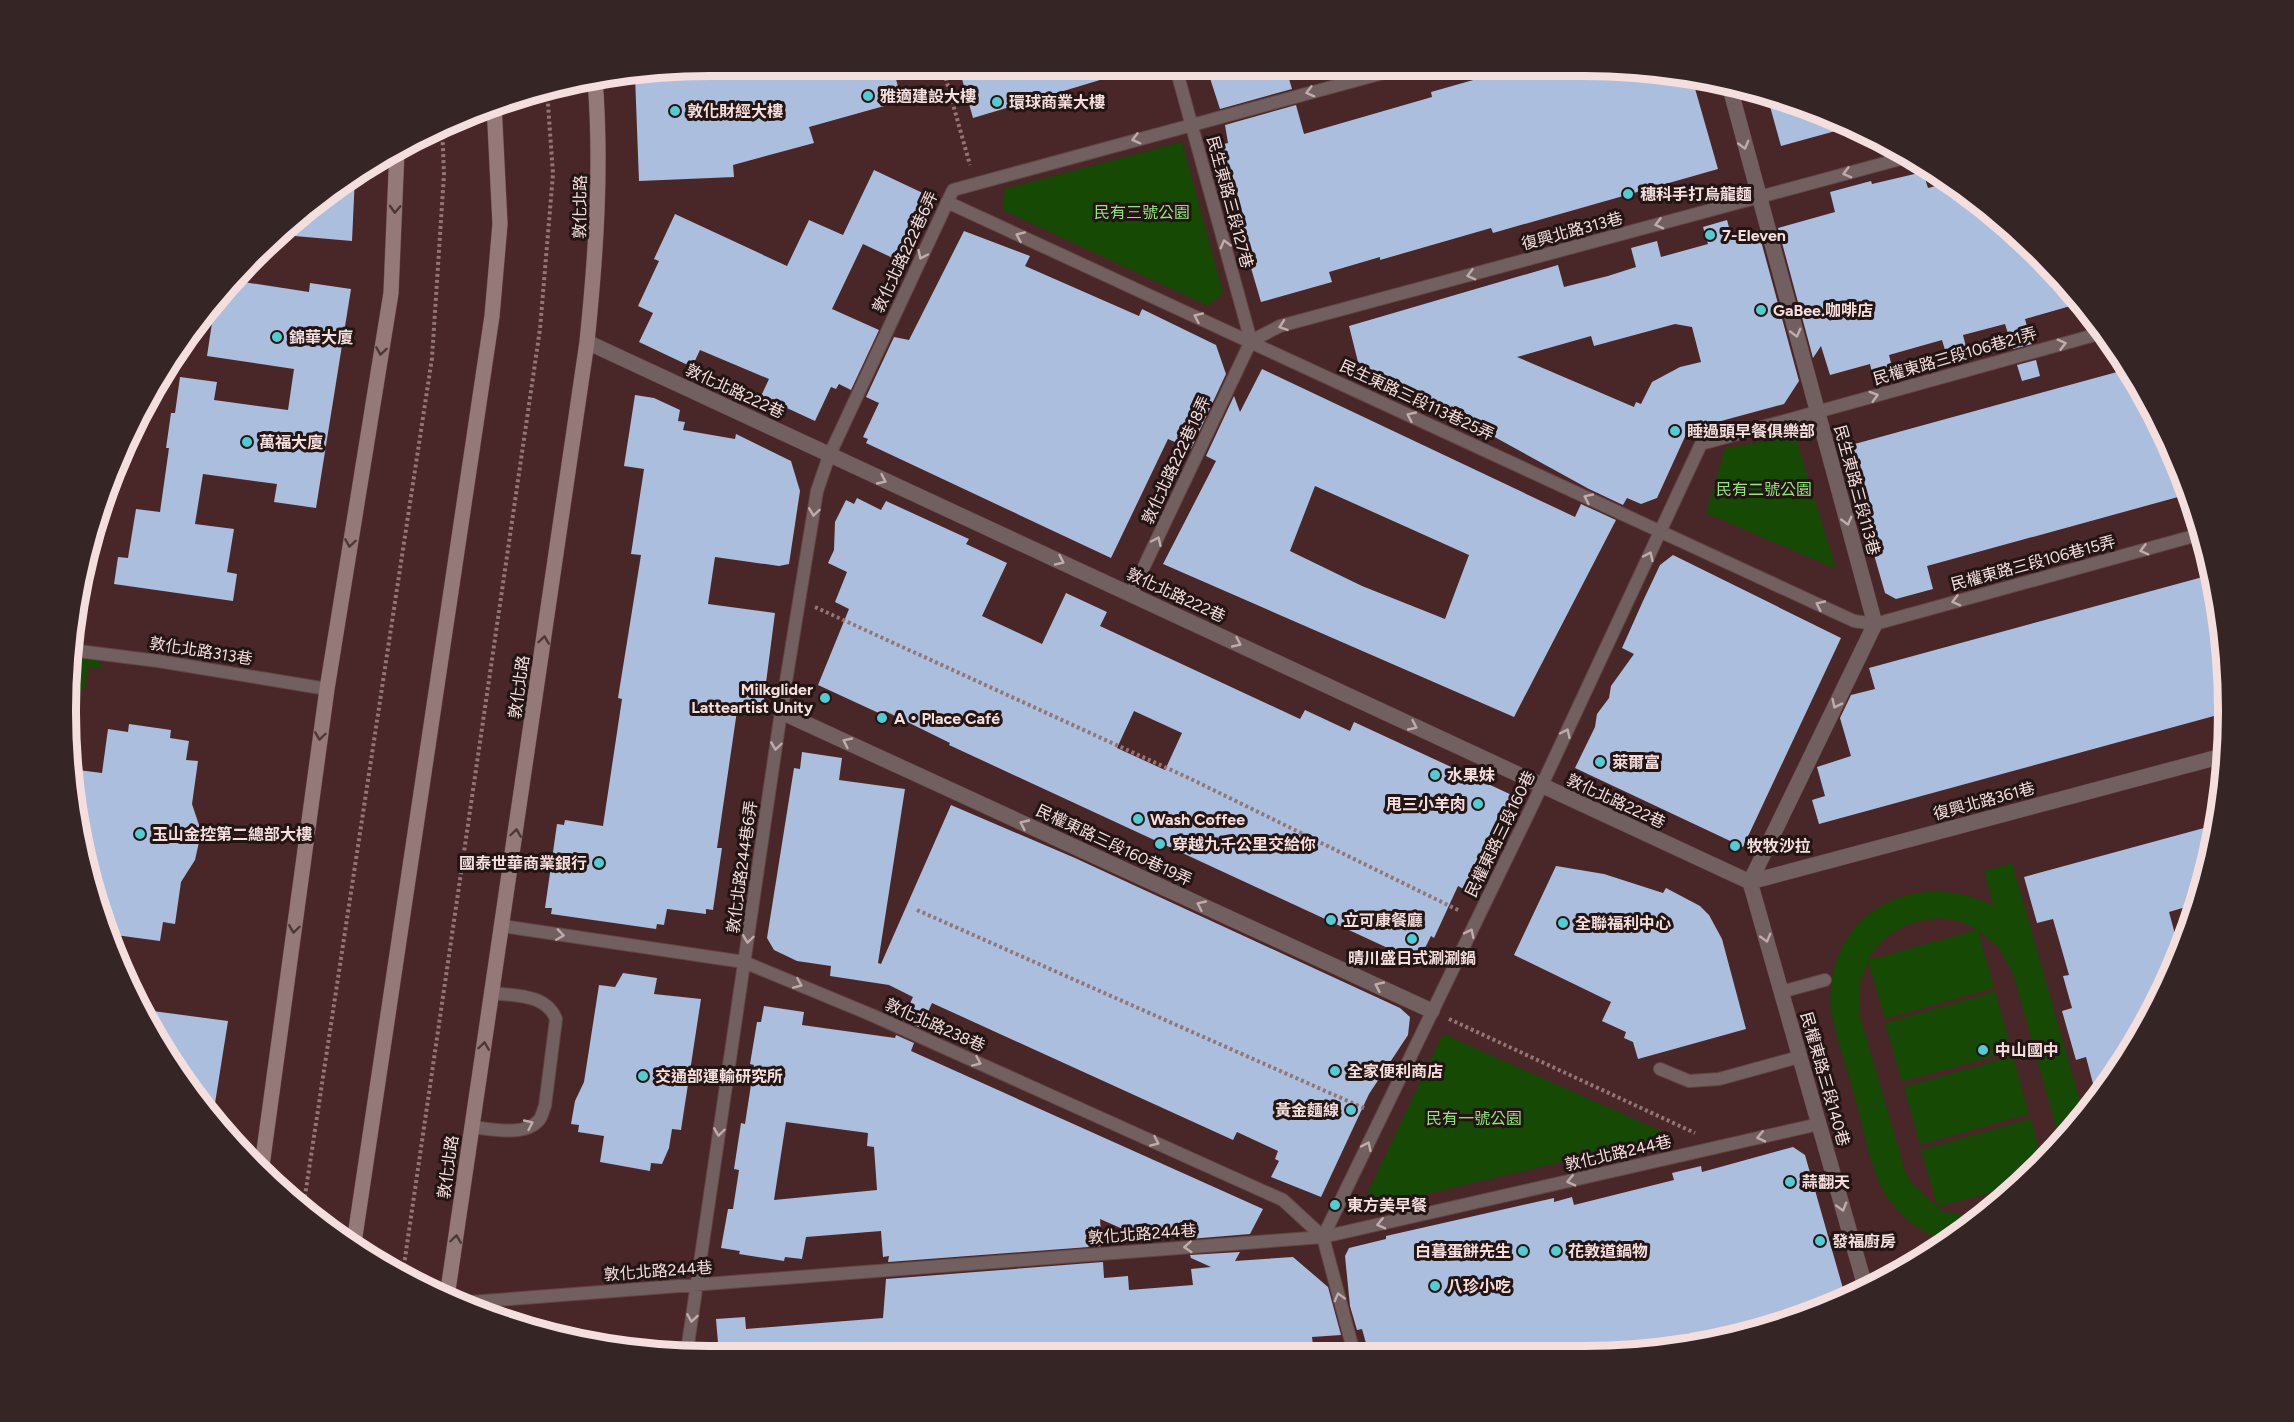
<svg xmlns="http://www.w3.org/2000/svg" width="2294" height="1422" viewBox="0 0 2294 1422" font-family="Figtree,'Noto Sans TC',sans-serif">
<rect width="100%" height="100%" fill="#492728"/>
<path fill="#154904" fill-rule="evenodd" d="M1182,142L1223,293L1208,306L1003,210L1005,189Z
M1795,435L1836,569L1706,513L1725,449Z
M70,651L86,653L101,664V668L88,667L85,689H67Z
M2012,863L2084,1115L2057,1144L2055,1124L2014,976L1999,948L1978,930L1994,988L1885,1019L1868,961L1859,987V1013L1905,1171L1911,1183L1942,1211L1977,1218L1945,1241C1922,1234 1902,1218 1888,1198C1870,1173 1863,1124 1854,1094C1847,1067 1836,1039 1831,1011C1830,1004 1830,996 1831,988C1839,904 1923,870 1994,906L1984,871ZM1941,918L1962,922L1977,930L1868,960C1883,932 1911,920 1941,918Z
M1995,992L2012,1051L1902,1082L1885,1023Z
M1443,1034L1672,1136L1380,1205L1368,1192Z
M2013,1056L2029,1114L1920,1145L1904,1087Z
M2031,1119L2042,1160L2019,1185L1938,1207L1921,1150Z"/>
<path fill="#abbede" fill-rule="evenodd" d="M1505,71H1667L1692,78L1718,169L1493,233L1491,228L1380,260V257L1329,272L1332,282L1261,302L1215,146L1228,143L1225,125L1296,105L1304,134L1432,97L1431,92Z
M663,72H894L902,101L809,127L814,143L733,165L734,177L639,181L635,76L663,75Z
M960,72H1109L1110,77L973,118Z
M1208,72H1287L1292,89L1220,109Z
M1768,99L1830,115L1850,127L1781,146Z
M874,170L927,195L897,260L863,244L832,309L879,330L851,390L839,384L836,389L831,387L815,421L761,396L769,379L700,350L692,367L639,342L653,313L638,306L659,261L654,259L675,214L787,266L809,220L843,235Z
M1923,172L1928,188L1947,183L1975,199L2068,285L2081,303L2025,319L2032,344L2013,349L2005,324L1963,335L1968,355L1948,360L1942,340L1889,355L1894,375L1874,381L1870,364L1830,375L1821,346L1813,358L1778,228L1835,212L1830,192L1871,181L1872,184Z
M355,176L352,241L283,235L319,199Z
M1727,220L1732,238L1758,230L1799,381L1784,404L1688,430L1657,498L1641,504L1627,498L1623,505L1589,489L1358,362L1349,326L1558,265L1564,287L1608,276L1636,267L1631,248L1657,241L1661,257L1708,244L1703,227ZM1675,324L1692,327L1701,362L1680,367L1652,382L1641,404L1636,402L1634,407L1517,357L1591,336L1594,346Z
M964,231L1030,256L1025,266L1139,316L1142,309L1216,345L1226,374L1191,449L1168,439L1111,558L866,443L868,439L863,437L879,403L866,397L894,337L909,340Z
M237,281L309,292L310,283L351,289L316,508L274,502L277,484L203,474L195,524L234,529L227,572L237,574L233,601L114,584L118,557L128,558L136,509L160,512L169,448H166L171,413H175L180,377L217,382L214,400L288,410L294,369L207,356L215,303Z
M2036,360L2040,376L2022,381L2017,365Z
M1262,369L1575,517L1581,504L1616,520L1514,717L1163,564L1216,461L1206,456L1234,396L1240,412ZM1315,486L1469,555L1445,619L1362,586L1290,551Z
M2128,369L2141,388L2189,494L1927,566L1933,589L1896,599L1885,593L1864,520L1871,518L1851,445Z
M635,395L654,398L680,410L678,421L685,422L683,430L735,439L736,434L791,461L800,491L789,564L779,566L715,557L708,604L775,613L762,714L737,711L717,848H722L713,910L706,909V914L667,909L664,925L657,924L656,929L551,914L552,908H545L557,824L564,825L565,820L603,826L622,699L618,698L641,555L631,554L644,469L624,466Z
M857,498L881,510L886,501L969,539L966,544L1007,563L982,616L1042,644L1066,593L1107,612L1100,626L1300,719L1305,710L1350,731L1354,722L1514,796L1469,892L1458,886L1434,938L1431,936L1418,962L949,745L950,743L885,711L883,715L818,685L849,609L835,602L847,572L828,563L834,550L835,522L846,500L854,504ZM1134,711L1182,733L1165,770L1117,748Z
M1673,555L1841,638L1743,847L1575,768L1595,727L1597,714L1609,698L1611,686L1634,654L1622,648L1643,601L1660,565Z
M2210,575L2222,626L2225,713L1819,824L1812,800L1825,796L1817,767L1851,756L1840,718L1851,695L1875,689L1869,668Z
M129,724L171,730L170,738L189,741L186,760L198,761L192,804L199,825V842L195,860L181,882L175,924L163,922L160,941L108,934L100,918L72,796L70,769L102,773L108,729L128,732Z
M802,752L842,758L839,780L905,789L878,963L881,964L951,805L1075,858L1400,1008L1410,1017L1408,1035L1369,1094L1321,1197L1271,1177L1279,1161L1275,1159L1278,1151L1237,1132L1233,1140L932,1003L921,1028L902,1020L913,997L889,985L830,976L831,966L797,961L774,950L767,938L794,768L800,769Z
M2215,825L2206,877L2197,879L2200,893L2196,904L2169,912L2179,949L2162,996L2097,1099L2086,1057L2076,1060L2062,1011L2072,1008L2063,976L2069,975L2053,919L2037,923L2024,877Z
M1556,866L1604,874L1663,893L1666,888L1700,906L1709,915L1722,939L1746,1029L1638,1059L1633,1042L1624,1038L1626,1032L1602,1021L1611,1002L1514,955Z
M623,973L657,978L654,994L701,999L681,1130L672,1129L669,1148L662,1164L651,1163L650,1171L600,1162L604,1136L578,1132L579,1125L571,1124L575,1101L584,1082L599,985L615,987Z
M764,1006L804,1012L802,1025L895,1038L896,1035L914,1043L911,1051L1263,1209L1250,1234L1189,1239V1233L1141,1237L1100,1219L1102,1246L888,1262L889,1256L883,1257L881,1231L806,1237L802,1259L785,1257L784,1261L739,1254L740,1251L721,1248L728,1209H733L739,1170L734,1169L741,1123L745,1124L754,1065L750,1064L757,1022H761ZM786,1122L868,1133L867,1146L874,1147L877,1190L774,1200Z
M145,1010L228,1021L213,1116L175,1070Z
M1793,1147L1805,1155L1844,1292L1841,1293L1842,1296L1750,1334L1694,1343L1691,1333L1622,1349L1624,1355L1369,1354L1362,1329L1357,1330L1350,1306L1345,1256L1349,1248L1386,1239V1236L1554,1198V1202L1572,1197L1574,1205L1674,1180L1672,1173L1701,1166L1702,1172Z
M1240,1252L1235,1261L1293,1257L1328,1287L1341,1335L1312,1337L1314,1353H1204V1343L1059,1352L726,1351V1346L718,1343L716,1319L745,1317L746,1329L883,1318L886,1279L1103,1262L1104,1278L1128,1276L1129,1290L1193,1285L1191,1269L1211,1267L1191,1258L1190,1255Z"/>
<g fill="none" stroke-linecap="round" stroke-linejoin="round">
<g stroke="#654445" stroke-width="14">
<path id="lane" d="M1177,72L1251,341
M947,202L1854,621L1875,624L2201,534
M1251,341L1280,326L1904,158
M1131,594L1251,341
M70,650L158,661L327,689
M502,926L744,962L874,1016L1283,1200L1323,1237
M1781,992L1825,980
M1660,1069L1689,1081L1719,1079L1799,1057
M472,1127C491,1129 525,1137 539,1120C542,1117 543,1110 545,1106L556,1019C546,994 516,996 492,993
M457,1303L1323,1237L1819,1124
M687,1351L781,712L817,491L829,456L953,190L1387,72
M1354,1353L1323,1237L1534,802L1701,444L2102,333"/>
</g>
<g stroke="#654445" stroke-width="16">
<path id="street" d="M1730,88L1875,624L1750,882
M587,342L1750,882
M781,712L1432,1011
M1750,882L2226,755
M1750,882L1865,1286"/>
</g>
<g stroke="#654445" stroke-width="16">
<path id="secondary" d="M261,1173L327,689L391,293L397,150
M354,1243L492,316L500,224L494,104
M447,1297L587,342C596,254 602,167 595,79"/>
</g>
<path stroke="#937576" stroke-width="4" stroke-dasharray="3 3" stroke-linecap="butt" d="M944,72L970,165
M815,607L1193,780L1460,911
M917,910L1366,1109
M1449,1019L1695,1133
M303,1209L432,358L444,174L442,126
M403,1272L540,329L553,174L547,90"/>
<use href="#lane" stroke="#726060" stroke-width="12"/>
<use href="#street" stroke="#726060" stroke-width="15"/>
<use href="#secondary" stroke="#957979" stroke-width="15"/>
</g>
<defs><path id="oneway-chevron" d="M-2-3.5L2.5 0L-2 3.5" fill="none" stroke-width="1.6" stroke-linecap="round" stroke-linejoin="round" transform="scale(1.5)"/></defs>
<g stroke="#c1acac">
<use href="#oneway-chevron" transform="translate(1310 92) rotate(165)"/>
<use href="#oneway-chevron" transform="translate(1136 139) rotate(165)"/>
<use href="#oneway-chevron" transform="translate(1744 145) rotate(75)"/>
<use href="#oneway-chevron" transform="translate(1847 173) rotate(165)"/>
<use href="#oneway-chevron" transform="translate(1659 224) rotate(165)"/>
<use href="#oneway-chevron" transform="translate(1020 236) rotate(-156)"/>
<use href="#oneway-chevron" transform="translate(1225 244) rotate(-105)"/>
<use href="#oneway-chevron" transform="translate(922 255) rotate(115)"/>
<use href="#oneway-chevron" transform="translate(1471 275) rotate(165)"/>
<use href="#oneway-chevron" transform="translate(1198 317) rotate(-156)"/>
<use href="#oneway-chevron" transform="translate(1283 326) rotate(161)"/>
<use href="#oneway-chevron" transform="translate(1796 333) rotate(75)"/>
<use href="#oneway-chevron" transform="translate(2062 344) rotate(-15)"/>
<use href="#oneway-chevron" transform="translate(1874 396) rotate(-16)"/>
<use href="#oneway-chevron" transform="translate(1411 416) rotate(-155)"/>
<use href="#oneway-chevron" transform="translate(882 480) rotate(25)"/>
<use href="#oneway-chevron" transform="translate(1588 498) rotate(-155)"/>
<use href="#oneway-chevron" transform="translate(814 512) rotate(98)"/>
<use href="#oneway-chevron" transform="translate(1847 521) rotate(75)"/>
<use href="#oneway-chevron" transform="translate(1157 541) rotate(-65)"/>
<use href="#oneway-chevron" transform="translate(2144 550) rotate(165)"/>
<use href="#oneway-chevron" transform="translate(1649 556) rotate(-65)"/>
<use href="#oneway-chevron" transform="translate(1060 561) rotate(25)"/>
<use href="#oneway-chevron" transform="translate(1956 601) rotate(165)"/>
<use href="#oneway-chevron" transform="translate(1820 605) rotate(-155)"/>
<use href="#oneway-chevron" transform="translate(1237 643) rotate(25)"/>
<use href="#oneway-chevron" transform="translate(1836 704) rotate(116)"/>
<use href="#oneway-chevron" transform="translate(1413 726) rotate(25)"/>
<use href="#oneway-chevron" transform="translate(1566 733) rotate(-65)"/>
<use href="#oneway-chevron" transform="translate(847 742) rotate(-155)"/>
<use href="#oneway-chevron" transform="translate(776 746) rotate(98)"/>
<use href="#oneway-chevron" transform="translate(1024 824) rotate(-155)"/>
<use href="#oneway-chevron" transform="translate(1201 905) rotate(-155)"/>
<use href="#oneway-chevron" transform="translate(1470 933) rotate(-64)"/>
<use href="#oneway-chevron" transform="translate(560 935) rotate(8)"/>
<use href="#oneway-chevron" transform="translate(1766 938) rotate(74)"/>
<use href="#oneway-chevron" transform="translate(748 939) rotate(98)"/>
<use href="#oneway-chevron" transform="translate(798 984) rotate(23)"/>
<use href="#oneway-chevron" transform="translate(1379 986) rotate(-155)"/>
<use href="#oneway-chevron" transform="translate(977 1062) rotate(24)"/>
<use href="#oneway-chevron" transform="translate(529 1124) rotate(-25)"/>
<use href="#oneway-chevron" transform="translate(719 1132) rotate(98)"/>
<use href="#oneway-chevron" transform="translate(1761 1137) rotate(167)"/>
<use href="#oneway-chevron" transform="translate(1155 1142) rotate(24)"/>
<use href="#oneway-chevron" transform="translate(1367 1146) rotate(-65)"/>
<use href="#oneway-chevron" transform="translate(1571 1181) rotate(167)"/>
<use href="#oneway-chevron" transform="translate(1842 1207) rotate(74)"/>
<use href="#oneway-chevron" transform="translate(1381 1224) rotate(167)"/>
<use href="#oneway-chevron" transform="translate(1188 1247) rotate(176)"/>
<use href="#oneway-chevron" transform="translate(1339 1297) rotate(-105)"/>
<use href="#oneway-chevron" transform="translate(692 1318) rotate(99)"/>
</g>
<g stroke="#4c3838">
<use href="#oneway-chevron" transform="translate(395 209) rotate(93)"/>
<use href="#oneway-chevron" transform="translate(381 351) rotate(99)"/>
<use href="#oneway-chevron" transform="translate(350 543) rotate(99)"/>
<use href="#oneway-chevron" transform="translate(544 640) rotate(-82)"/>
<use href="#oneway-chevron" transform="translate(320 736) rotate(98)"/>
<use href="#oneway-chevron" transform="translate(516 833) rotate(-82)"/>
<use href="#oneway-chevron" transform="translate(294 929) rotate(98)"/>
<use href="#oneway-chevron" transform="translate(484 1046) rotate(-82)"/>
<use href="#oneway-chevron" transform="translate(456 1239) rotate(-82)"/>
</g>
<g fill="#51ccd2" stroke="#241515" stroke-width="2">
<circle cx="868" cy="96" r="6"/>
<circle cx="997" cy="102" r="6"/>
<circle cx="675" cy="111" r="6"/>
<circle cx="1628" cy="194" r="6"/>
<circle cx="1710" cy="235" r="6"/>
<circle cx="1761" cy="310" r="6"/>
<circle cx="277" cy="337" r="6"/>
<circle cx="1675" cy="431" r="6"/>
<circle cx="247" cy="442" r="6"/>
<circle cx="825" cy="698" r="6"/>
<circle cx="882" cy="718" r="6"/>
<circle cx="1600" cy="762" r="6"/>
<circle cx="1435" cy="775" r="6"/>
<circle cx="1478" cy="804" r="6"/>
<circle cx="1138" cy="819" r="6"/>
<circle cx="140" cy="834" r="6"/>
<circle cx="1160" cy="844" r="6"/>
<circle cx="1735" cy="846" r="6"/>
<circle cx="599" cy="863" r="6"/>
<circle cx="1331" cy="920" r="6"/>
<circle cx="1563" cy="923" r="6"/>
<circle cx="1412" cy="939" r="6"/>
<circle cx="1983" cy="1050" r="6"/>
<circle cx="1335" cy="1071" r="6"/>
<circle cx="643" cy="1076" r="6"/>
<circle cx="1351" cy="1110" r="6"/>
<circle cx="1790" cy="1182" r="6"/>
<circle cx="1335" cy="1205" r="6"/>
<circle cx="1820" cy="1241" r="6"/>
<circle cx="1523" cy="1251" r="6"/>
<circle cx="1556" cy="1251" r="6"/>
<circle cx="1435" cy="1286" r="6"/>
</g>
<g text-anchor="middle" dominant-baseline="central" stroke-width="6" stroke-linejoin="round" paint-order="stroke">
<g font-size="16" font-weight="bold" fill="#f5dede" stroke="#241515" text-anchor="start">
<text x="880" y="96">雅適建設大樓</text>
<text x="1009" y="102">環球商業大樓</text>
<text x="687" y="111">敦化財經大樓</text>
<text x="1640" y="194">穗科手打烏龍麵</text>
<text x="1722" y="235">7-Eleven</text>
<text x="1773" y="310">GaBee.咖啡店</text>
<text x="289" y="337">錦華大廈</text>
<text x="1687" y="431">睡過頭早餐俱樂部</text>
<text x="259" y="442">萬福大廈</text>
<text x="813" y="689" text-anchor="end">Milkglider<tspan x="813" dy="18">Latteartist Unity</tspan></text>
<text x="894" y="718">A‧Place Café</text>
<text x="1612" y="762">萊爾富</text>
<text x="1447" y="775">水果妹</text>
<text x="1466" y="804" text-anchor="end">甩三小羊肉</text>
<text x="1150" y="819">Wash Coffee</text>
<text x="152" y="834">玉山金控第二總部大樓</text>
<text x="1172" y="844">穿越九千公里交給你</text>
<text x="1747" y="846">牧牧沙拉</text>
<text x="587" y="863" text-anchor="end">國泰世華商業銀行</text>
<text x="1343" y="920">立可康餐廳</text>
<text x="1575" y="923">全聯福利中心</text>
<text x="1412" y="958" text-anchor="middle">晴川盛日式涮涮鍋</text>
<text x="1995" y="1050">中山國中</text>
<text x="1347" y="1071">全家便利商店</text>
<text x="655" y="1076">交通部運輸研究所</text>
<text x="1339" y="1110" text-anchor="end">黃金麵線</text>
<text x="1802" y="1182">蒜翻天</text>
<text x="1347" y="1205">東方美早餐</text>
<text x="1832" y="1241">發福廚房</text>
<text x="1511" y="1251" text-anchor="end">白暮蛋餅先生</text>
<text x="1568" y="1251">花敦道鍋物</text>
<text x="1447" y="1286">八珍小吃</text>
</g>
<g font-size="16" fill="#f5dede" stroke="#241515">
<text transform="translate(1230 202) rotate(75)">民生東路三段127巷</text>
<text transform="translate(580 207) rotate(-89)">敦化北路</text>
<text transform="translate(1572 231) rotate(-15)">復興北路313巷</text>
<text transform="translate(905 252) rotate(-65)">敦化北路222巷6弄</text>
<text transform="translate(1955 356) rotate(-16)">民權東路三段106巷21弄</text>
<text transform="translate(735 391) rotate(25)">敦化北路222巷</text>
<text transform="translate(1417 400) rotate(25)">民生東路三段113巷25弄</text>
<text transform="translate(1176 460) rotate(-65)">敦化北路222巷18弄</text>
<text transform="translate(1857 490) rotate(75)">民生東路三段113巷</text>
<text transform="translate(2033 563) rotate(-15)">民權東路三段106巷15弄</text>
<text transform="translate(1176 595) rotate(25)">敦化北路222巷</text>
<text transform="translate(201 651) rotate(9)">敦化北路313巷</text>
<text transform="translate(519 687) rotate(-82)">敦化北路</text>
<text transform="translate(1616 801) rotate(25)">敦化北路222巷</text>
<text transform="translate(1984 801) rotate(-15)">復興北路361巷</text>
<text transform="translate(1500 834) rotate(-64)">民權東路三段160巷</text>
<text transform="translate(1114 845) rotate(25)">民權東路三段160巷19弄</text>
<text transform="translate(742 867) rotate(-82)">敦化北路244巷6弄</text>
<text transform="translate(935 1025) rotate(24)">敦化北路238巷</text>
<text transform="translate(1825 1079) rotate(74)">民權東路三段140巷</text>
<text transform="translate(1618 1153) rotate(-13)">敦化北路244巷</text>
<text transform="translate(448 1167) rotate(-82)">敦化北路</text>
<text transform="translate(1142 1234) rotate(-4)">敦化北路244巷</text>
<text transform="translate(658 1271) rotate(-4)">敦化北路244巷</text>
</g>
<g font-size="16" fill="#8ee978" stroke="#241515">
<text x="1142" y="212">民有三號公園</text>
<text x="1764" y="489">民有二號公園</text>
<text x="1474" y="1118">民有一號公園</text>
</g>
</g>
<path d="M0 0H2294V1422H0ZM710 76H1584A634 634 0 0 1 2218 710V712A634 634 0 0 1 1584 1346H710A634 634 0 0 1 76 712V710A634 634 0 0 1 710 76Z" fill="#352525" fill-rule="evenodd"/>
<path fill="none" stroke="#f5dede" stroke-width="8" d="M710 76H1584A634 634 0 0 1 2218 710V712A634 634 0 0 1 1584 1346H710A634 634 0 0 1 76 712V710A634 634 0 0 1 710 76Z"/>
</svg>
